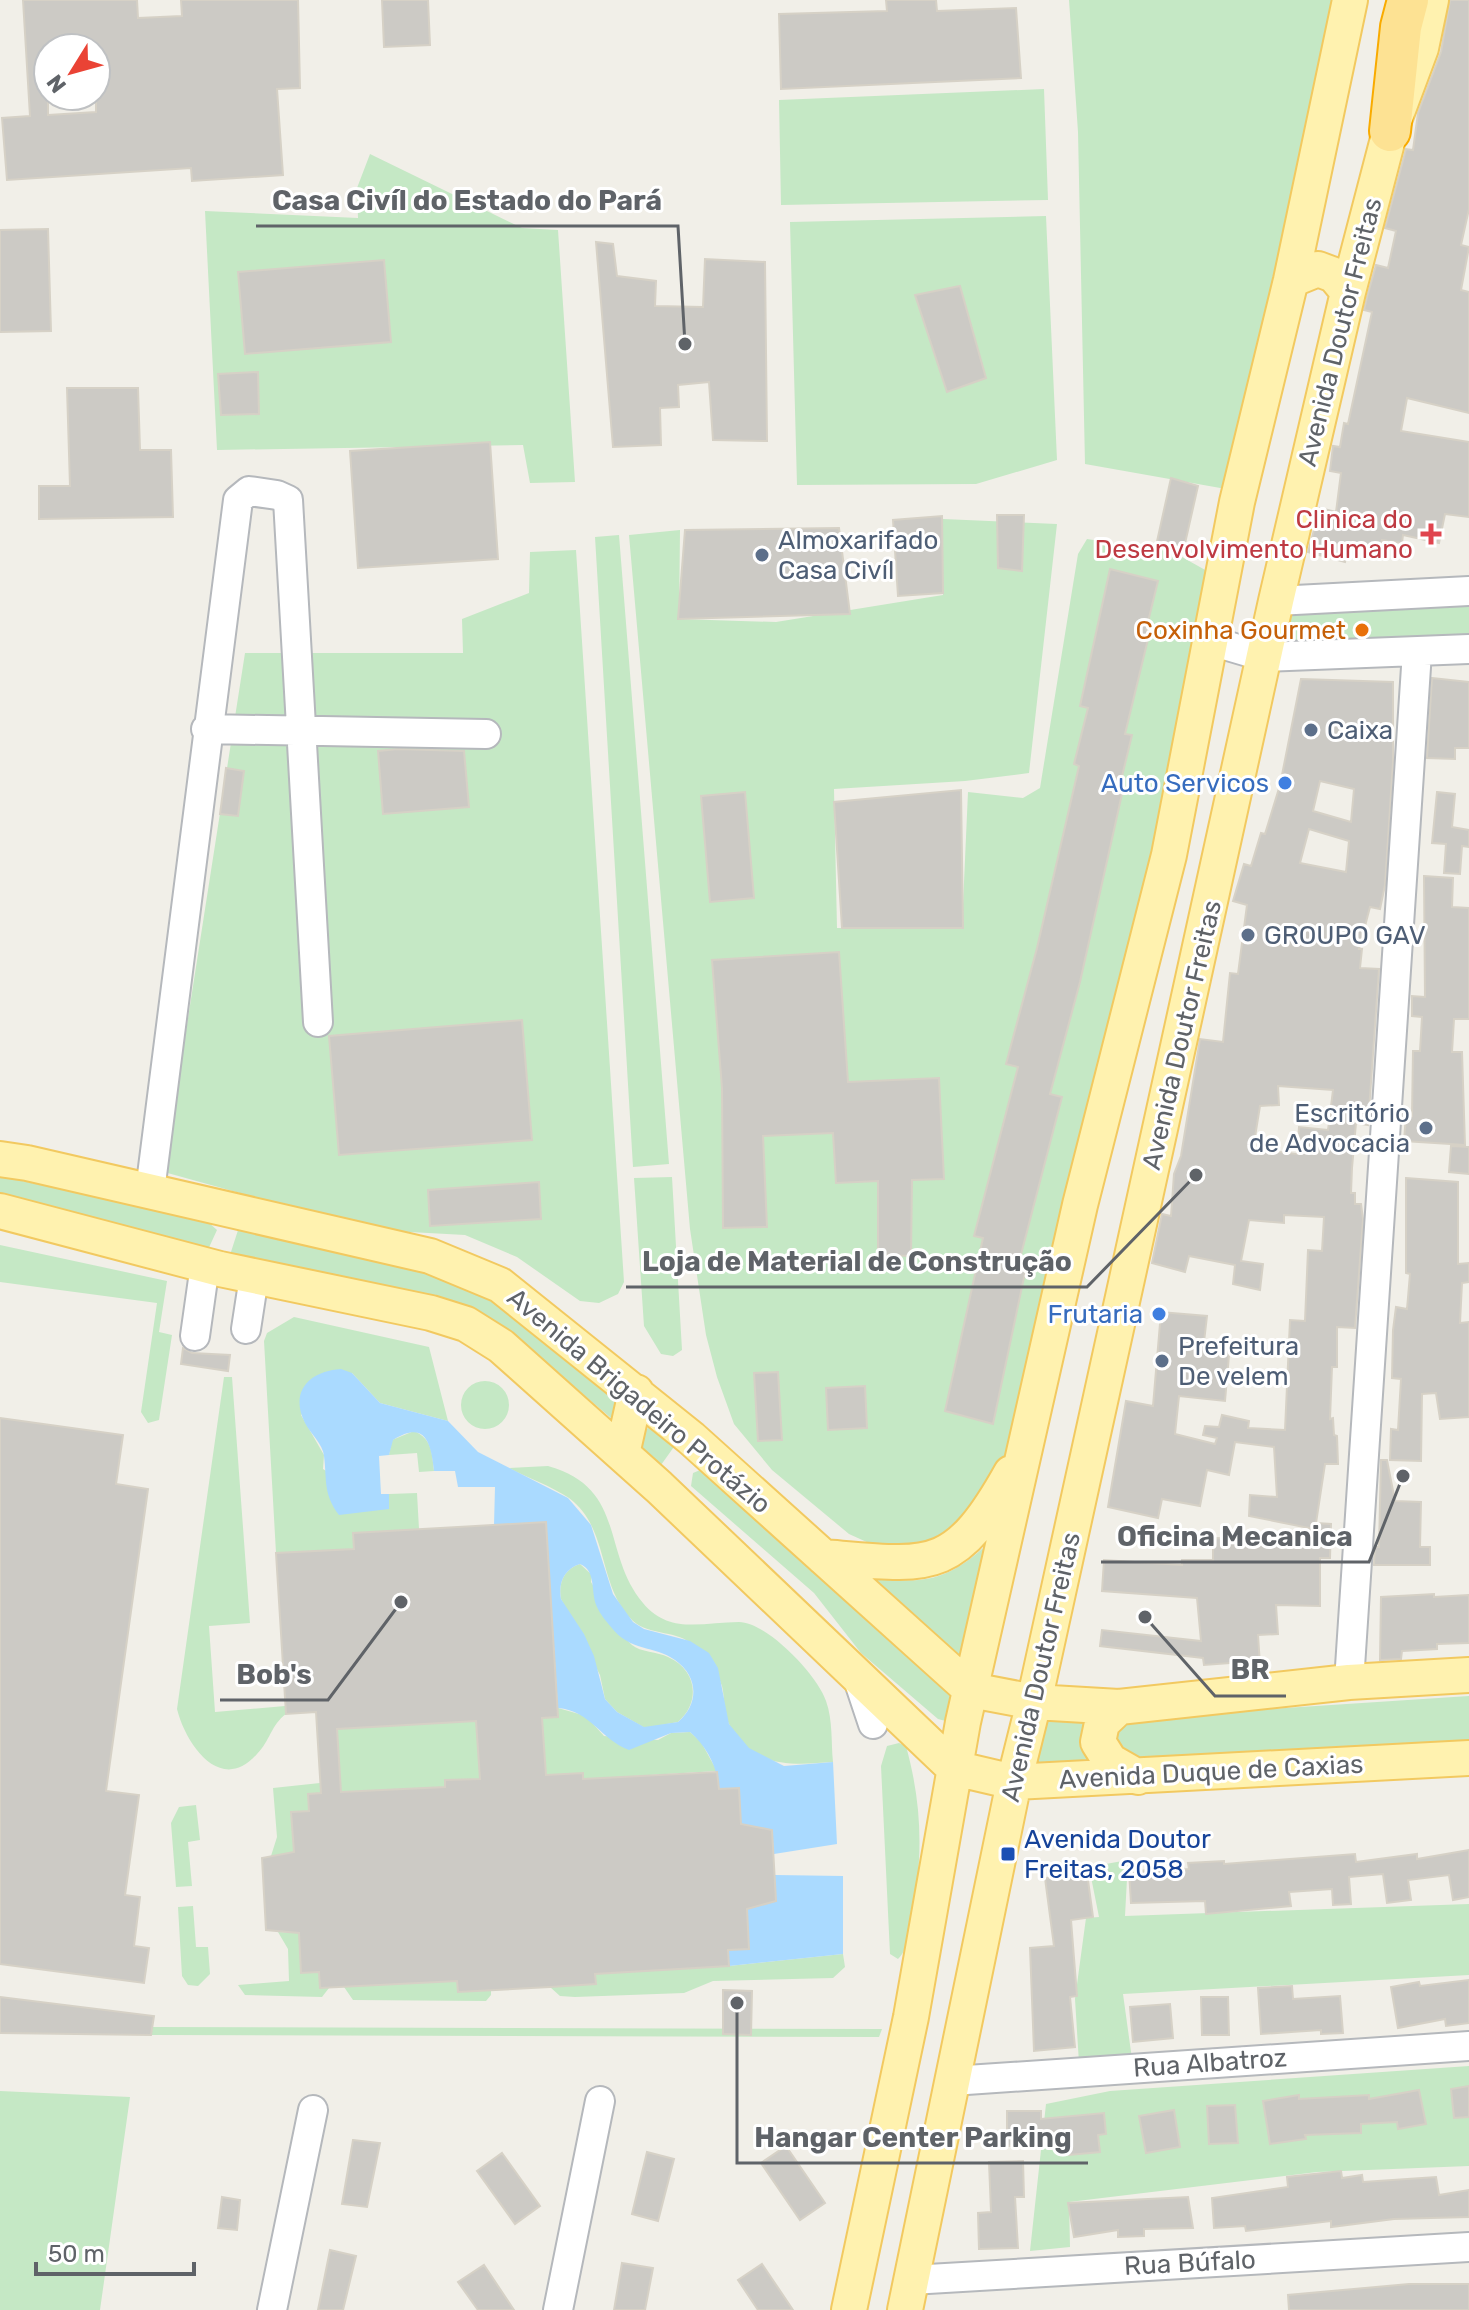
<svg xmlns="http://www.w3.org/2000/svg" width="1469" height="2310" viewBox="0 0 1469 2310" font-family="Rubik,sans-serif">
<rect width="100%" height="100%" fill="#f1efe8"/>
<path fill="#c5e8c5" d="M1069,0H1340L1226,489L1085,464L1078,132Z
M1044,89L1048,200L781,205L779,100Z
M370,154L522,228L558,230L575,482L530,483L523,445L217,450L205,211L358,218L357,188Z
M1046,216L1057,460L976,484L797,485L790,222Z
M943,519L1057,524L1029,773L965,781L834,789L837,928L962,927L968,792L1023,798L1040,788L1078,554L1087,539L1173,552L1216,576L1018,1439L963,1533L891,1553L849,1534L772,1470L734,1424L717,1377L706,1335L690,1229L629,535L680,530L679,619L776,622L943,595Z
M619,535L669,1164L633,1167L595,537Z
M576,550L624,1282L618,1294L599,1303L580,1301L517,1257L465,1235L373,1230L164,1172L245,653H463L462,619L529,593L530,552Z
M1469,605V641L1275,650L1281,615Z
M0,1176L208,1222L217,1230L206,1254L0,1206Z
M672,1177L682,1350L673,1356L661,1354L644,1326L634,1178Z
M240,1224L436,1272L486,1289L625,1400L611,1418L523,1343L229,1258Z
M0,1245L167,1281L159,1332L172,1335L159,1420L148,1423L141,1412L157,1303L0,1282Z
M294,1317L429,1347L448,1421L380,1403L352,1373L301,1415L324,1455L323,1469L389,1509V1494L417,1493L419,1529L354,1533V1549L276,1553L264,1341L267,1333Z
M224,1377H232L250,1623L209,1626L215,1712L285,1706L286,1714C271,1725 270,1741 257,1754C221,1795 186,1745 177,1709Z
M461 1405a24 24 0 1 1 48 0a24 24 0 1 1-48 0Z
M651,1423L676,1444L661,1465L637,1445Z
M414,1431C432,1439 432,1452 434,1471L419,1472L417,1453L389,1455L392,1440Z
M548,1466C627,1488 601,1553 643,1603C669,1635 704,1622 739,1622C767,1622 818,1676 826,1701C833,1720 831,1743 833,1762C792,1765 749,1769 728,1722C723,1710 725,1698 722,1686C718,1672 702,1657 693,1646C681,1630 649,1636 633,1621C597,1587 610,1528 569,1498C551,1486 528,1478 509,1468Z
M705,1468L965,1696L953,1723L938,1719L861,1653L814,1593L691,1486L693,1473Z
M1001,1531L969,1681L858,1574C928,1588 951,1581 1001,1531Z
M580,1564L592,1575L591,1582C603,1601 616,1630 632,1645C640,1652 658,1652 668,1657C697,1670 701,1702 678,1722L645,1728L617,1712L605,1699L600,1675L561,1599C558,1583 564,1569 580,1564Z
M1469,1696V1747L1138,1768L1114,1755L1113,1723L1162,1716Z
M558,1708L586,1716L604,1736L658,1740L671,1733L690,1732L701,1742L717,1771L583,1779L582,1773L546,1775L542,1718L558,1717Z
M1038,1708L1107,1711L1105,1765L1021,1776Z
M336,1711L366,1727L476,1721L480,1779L445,1780V1787L341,1792Z
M899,1743L906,1746C922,1804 923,1854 913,1913C910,1927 909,1949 898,1959L890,1954L881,1766L887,1746Z
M320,1783L321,1793L309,1811L292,1812L294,1852L271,1856L277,1837L273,1788Z
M196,1805L200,1840L188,1842L192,1886L176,1887L171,1823L179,1807Z
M1128,1860L1125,1916L1469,1904V1975L1123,1994L1132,2059L1079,2063L1075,1999L1086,1918L1099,1917L1089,1867Z
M193,1906L196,1947H208L210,1974L198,1986L188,1985L182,1976L178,1907Z
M278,1932L299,1933L301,1972H319L320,1988H329L322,1997L245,1995L238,1985L289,1981L288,1949Z
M843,1954L845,1967L833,1978L713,1981L684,1993L575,1997L560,1996L550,1987L595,1984V1974L729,1966Z
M457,1981L458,1991L491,1990V1995L486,2001L353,2000L344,1987Z
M153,2027L882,2029L879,2037L151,2035Z
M1469,2066V2166L1317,2172L1069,2202L1070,2247L1030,2251L1046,2104L1110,2091Z
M0,2091L130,2097L100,2310H0Z"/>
<path fill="#aadaff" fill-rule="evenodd" d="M341,1369L352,1373L380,1403L448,1421L478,1452L568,1498L591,1525L613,1594L633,1622L644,1629L690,1641L709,1653L718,1668L729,1724L749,1748L784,1766L833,1762L837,1844L774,1854L772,1830L741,1824L739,1788L719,1789C717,1766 707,1747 690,1732L671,1733L629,1750C600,1739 591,1711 558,1708L546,1522L494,1525L495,1487H458L455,1471H434C431,1442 425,1420 393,1440L389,1455L379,1456L381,1494H389V1509L339,1515C323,1494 327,1480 324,1456C323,1444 310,1433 305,1423C289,1391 310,1371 341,1369ZM580,1564C597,1571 590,1592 597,1607C600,1614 606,1621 611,1627C630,1652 654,1645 675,1660C699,1677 699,1704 678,1722L644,1727L617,1712L605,1699L594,1656L584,1634L561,1599C558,1583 564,1569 580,1564Z
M775,1875L843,1876V1954L729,1966L728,1950L749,1949L747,1909L776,1901Z"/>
<path fill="#cccac5" stroke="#d6d1c6" stroke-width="2" fill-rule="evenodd" d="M23,0H137L138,18L182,16L181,0H298L300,88L277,89L283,175L192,181L191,168L7,180L2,118L30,116ZM48,48H96V112L48,115Z
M382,0H428L430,45L384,47Z
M886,0H936L937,11L1016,8L1021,78L781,89L779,14L887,11Z
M1450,0H1469V209L1461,245L1469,247L1461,290L1469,292V413L1407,398L1401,431L1469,442V517L1445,514L1439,543L1403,535L1402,543L1382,540L1377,556L1365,552L1363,558L1347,553L1345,562L1308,552L1320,508L1336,512L1341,473L1330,471L1333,446L1340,447L1344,423L1348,424L1372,312L1364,310L1367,297L1376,265L1388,268L1396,231L1385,228L1406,149L1413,150L1418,113L1441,52Z
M48,229L51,331L0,332V230Z
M596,242L613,244L617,276L656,281L655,306L703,307L705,259L765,262L767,441L713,440L709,382L678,385L679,407L660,408L661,445L613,447Z
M384,260L391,342L245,354L238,272Z
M960,286L986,378L947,392L915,295Z
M258,372L259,414L221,415L218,374Z
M67,388H138L140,450H171L173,517L39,519V486H70Z
M490,442L498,559L358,568L350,451Z
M1171,478L1198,486L1184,548L1156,546Z
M997,515H1024L1022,571L998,568Z
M942,516L943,593L898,596L893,520Z
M839,528L850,614L678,619L685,530Z
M1110,569L1158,581L1146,630L1150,631L1125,734L1132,735L1118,793L1122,794L1080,982L1050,1094L1062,1097L1018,1266L1026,1268L993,1424L945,1411L983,1238L974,1236L1018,1067L1006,1064L1037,948L1079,766L1074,764L1088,708L1080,706Z
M1432,678L1469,682V748H1455V759L1427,758Z
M1301,679L1393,682V762L1385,885L1380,909L1370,907L1359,949H1362L1360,968L1379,969L1368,1125L1356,1123L1352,1168L1351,1193H1355V1204H1361L1363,1219L1355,1328L1337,1327V1367H1332L1330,1419L1333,1418L1334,1435L1337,1436L1338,1464H1325L1316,1523L1331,1524L1330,1558H1320V1606L1276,1605L1278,1634L1258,1635L1260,1665L1244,1666V1662L1204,1665L1203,1658L1100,1646L1102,1630L1201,1641L1197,1598L1102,1591L1104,1560L1182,1565V1560H1213V1538L1308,1540L1309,1528L1249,1516L1250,1495L1277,1497L1274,1447L1235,1442L1229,1475L1207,1470L1200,1506L1162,1499L1158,1518L1108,1507L1126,1401L1153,1406L1161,1312L1207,1316L1204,1342L1230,1344L1225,1401L1179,1396L1175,1434L1215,1444L1217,1438L1203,1435L1205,1426L1219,1427L1222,1415L1249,1421L1248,1428L1285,1430L1290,1320L1305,1321L1308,1250L1322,1251L1324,1217L1284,1215V1223L1249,1220L1241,1261L1263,1264L1260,1290L1233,1284L1235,1265L1189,1256L1185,1272L1152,1263L1162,1214L1171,1216L1174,1174L1181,1156L1200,1039L1223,1042L1230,973L1238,974L1247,905L1233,901L1244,864L1251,866L1261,833L1265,834L1280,785ZM1320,781L1354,789L1351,822L1313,811ZM1309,829L1349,841L1346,872L1300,863ZM1278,1086L1333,1090L1328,1130L1299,1127L1297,1154L1253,1149L1260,1106L1279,1105Z
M398,749L464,751L469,807L383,814L378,751Z
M226,768L244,771L238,816L220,814Z
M961,790L963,928H842L834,802Z
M745,792L754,898L710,902L701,796Z
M1437,792L1455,794L1452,827L1469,830V847L1462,846L1460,874L1444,873L1446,844L1432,843Z
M1424,876L1453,878L1452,907L1469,908V1019H1454L1452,1052H1462L1465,1145L1404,1141L1406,1115L1412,1116L1413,1051H1420L1422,1017L1412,1016V996L1425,997Z
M839,952L848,1082L939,1078L944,1179L912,1180L911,1256L878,1255V1181L836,1183L833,1133L763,1136L767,1227L723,1228L722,1088L712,960Z
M522,1020L532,1140L339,1155L329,1036Z
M1451,1146L1469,1147V1174L1449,1172Z
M1406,1178L1458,1182V1264L1469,1263V1282L1462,1283L1460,1323L1469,1322V1417L1440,1419L1436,1393L1422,1394L1421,1461L1390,1460L1391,1429L1398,1430L1401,1379L1392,1378L1393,1330L1396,1307L1407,1309L1410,1274L1406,1273Z
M539,1182L541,1219L430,1226L428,1190Z
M183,1348L192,1353L230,1355L228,1371L181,1364Z
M778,1372L782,1440L758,1441L754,1373Z
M865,1386L867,1428L828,1430L826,1388Z
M0,1418L123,1435L116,1484L148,1489L106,1791L139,1795L125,1895L140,1897L134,1946L149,1948L144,1983L0,1964Z
M1381,1460H1387L1395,1501L1421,1502L1420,1547H1430V1565H1374L1375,1547H1379Z
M546,1522L558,1717L542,1718L546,1775L583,1773V1779L717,1772L719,1789L739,1788L741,1824L772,1830L776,1901L747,1909L749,1949L728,1950L729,1966L595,1974L596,1984L550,1987L458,1992L457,1981L320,1988L319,1972L301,1973L299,1933L266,1930L262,1858L294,1852L291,1812L309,1811L308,1794L321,1793L316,1712L286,1714L276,1553L354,1549L353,1533ZM476,1721L480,1779L445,1780V1787L341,1792L337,1729Z
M1434,1594V1597L1469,1595V1643L1437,1644V1649L1402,1651L1401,1659L1380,1660L1381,1597Z
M1469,1850V1897L1453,1900L1449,1875L1408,1880L1411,1900L1387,1903L1383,1874L1349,1877L1351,1904L1333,1905L1332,1889L1289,1892L1291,1906L1206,1914L1205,1901L1131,1903L1129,1871L1189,1869L1188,1863L1224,1861V1864L1355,1854L1356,1862L1417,1854V1859Z
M1087,1873L1093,1917L1071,1920L1077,1996L1070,1997L1075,2047L1034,2051L1030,1948L1054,1946L1045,1878Z
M1469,1980V2023L1446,2026L1445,2019L1398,2028L1391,1987L1419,1982L1420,1986Z
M1292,1986L1293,1999L1340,1996L1343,2033L1321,2034V2030L1261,2034L1258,1988Z
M723,1990L752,1991L751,2035L723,2034Z
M0,1997L154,2016L151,2035L0,2033Z
M1201,1997H1228L1229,2035H1202Z
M1170,2004L1173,2038L1133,2042L1130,2007Z
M1469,2086V2117L1454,2118L1451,2089Z
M1419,2090L1426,2124L1398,2129L1397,2122L1361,2124V2133L1305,2135L1306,2139L1270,2144L1263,2101L1299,2095V2099L1369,2095V2099Z
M1235,2105L1238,2143L1209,2144L1207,2106Z
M1174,2110L1180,2147L1146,2153L1139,2116Z
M1007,2111H1041V2119L1104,2113L1106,2134L1098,2135L1100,2152L1069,2155L1068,2145L1007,2146Z
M353,2140L380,2143L367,2207L342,2204Z
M786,2146L825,2203L800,2220L761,2163Z
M647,2152L674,2159L658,2221L632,2214Z
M502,2153L540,2206L515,2224L477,2171Z
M1023,2161L1024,2197H1015L1018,2248L979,2249L978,2213L991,2212L989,2162Z
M1341,2171L1342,2178L1362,2175L1363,2182L1436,2177L1439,2195L1469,2190V2217L1394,2219L1331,2227V2221L1246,2231L1245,2226L1214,2228L1212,2198L1288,2187L1287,2177Z
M222,2197L240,2200L237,2230L218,2228Z
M1188,2197L1193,2228L1144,2229V2236L1118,2237V2230L1074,2237L1068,2203Z
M330,2250L356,2256L343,2310H318Z
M622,2263L653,2268L645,2310H614Z
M762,2264L793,2310H758L738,2280Z
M484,2265L514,2310H478L458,2282Z
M1409,2284H1469V2310H1289L1288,2295Z"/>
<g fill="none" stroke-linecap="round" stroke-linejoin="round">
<g stroke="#b5b8bc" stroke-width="32">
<path id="minor" d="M1276,601L1469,591
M1211,641L1265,657L1469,649
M206,729L486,734
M150,1191L238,500L249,491L277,495L288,500L318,1022
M246,1329L254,1277
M195,1336L205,1265
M857,1676L873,1724
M1349,1682L1417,652
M952,2081L1469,2046
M911,2280L1469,2247
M272,2310L313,2110
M558,2310L600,2101"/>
</g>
<g stroke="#f2c960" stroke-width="38">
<path id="major" d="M1291,280L1318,269L1334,275L1348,292
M0,1159L27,1163L430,1256L500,1285L691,1438L971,1690L1034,1702L1119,1707L1349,1682L1469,1675
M0,1211L220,1269L431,1313L466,1324L501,1346L659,1487L954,1768
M622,1454L636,1392
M823,1557C930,1566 954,1575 1011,1473
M1119,1707L1102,1723L1098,1742L1110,1761L1138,1777
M954,1768L1014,1782L1469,1758
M849,2310L911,2017L963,1722L1080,1205L1169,855L1237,502L1291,280L1350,0
M905,2310L1014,1782L1034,1702L1276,601L1348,292L1390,131L1421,48L1431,0"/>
</g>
<g stroke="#f9ab00" stroke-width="44">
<path id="highway" d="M1390,131L1401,27L1408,0"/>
</g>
<use href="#minor" stroke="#fff" stroke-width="28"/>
<use href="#major" stroke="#fff2af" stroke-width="34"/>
<use href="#highway" stroke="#fde293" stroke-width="40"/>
</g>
<path fill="#e0444e" stroke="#fff" stroke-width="3" d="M1427 522h8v8h8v8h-8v8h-8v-8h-8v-8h8z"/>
<g fill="#5c6f8a" stroke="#fff" stroke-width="3">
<circle cx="762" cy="555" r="8"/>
<circle cx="1311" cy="730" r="8"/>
<circle cx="1248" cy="935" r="8"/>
<circle cx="1426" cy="1128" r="8"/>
<circle cx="1162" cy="1361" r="8"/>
</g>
<circle fill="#e8710a" stroke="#fff" stroke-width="3" cx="1362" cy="630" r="8"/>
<g fill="#3f7fe0" stroke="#fff" stroke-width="3">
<circle cx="1285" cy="783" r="8"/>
<circle cx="1159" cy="1314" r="8"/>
</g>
<rect fill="#1a4fb4" stroke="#fff" stroke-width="3" x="1000" y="1846" width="16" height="16" rx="4"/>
<g text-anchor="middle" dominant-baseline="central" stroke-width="6" stroke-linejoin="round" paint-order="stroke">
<g font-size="26" fill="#5f6368" stroke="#fff">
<text transform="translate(1340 332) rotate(-76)">Avenida Doutor Freitas</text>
<text transform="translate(1182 1035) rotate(-77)">Avenida Doutor Freitas</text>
<text transform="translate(639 1401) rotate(40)">Avenida Brigadeiro Protázio</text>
<text transform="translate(1041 1667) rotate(-77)">Avenida Doutor Freitas</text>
<text transform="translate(1211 1772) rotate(-3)">Avenida Duque de Caxias</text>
<text transform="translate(1210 2063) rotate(-4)">Rua Albatroz</text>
<text transform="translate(1190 2263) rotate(-3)">Rua Búfalo</text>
</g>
<g font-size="26" fill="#be3a42" stroke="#fff" text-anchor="end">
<text x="1413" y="519">Clinica do<tspan x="1413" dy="30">Desenvolvimento Humano</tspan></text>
</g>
<g font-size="26" fill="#4e5e75" stroke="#fff" text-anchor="start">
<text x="778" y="540">Almoxarifado<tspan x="778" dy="30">Casa Civíl</tspan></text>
<text x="1327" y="730">Caixa</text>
<text x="1264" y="935">GROUPO GAV</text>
<text x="1410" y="1113" text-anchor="end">Escritório<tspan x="1410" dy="30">de Advocacia</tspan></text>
<text x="1178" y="1346">Prefeitura<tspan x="1178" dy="30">De velem</tspan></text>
</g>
<g font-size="26" fill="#c56008" stroke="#fff" text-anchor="end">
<text x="1346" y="630">Coxinha Gourmet</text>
</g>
<g font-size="26" fill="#366cbe" stroke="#fff" text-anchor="end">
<text x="1269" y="783">Auto Servicos</text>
<text x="1143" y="1314">Frutaria</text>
</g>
<g font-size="26" fill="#164399" stroke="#fff" text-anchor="start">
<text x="1024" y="1839">Avenida Doutor<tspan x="1024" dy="30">Freitas, 2058</tspan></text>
</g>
</g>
<path fill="none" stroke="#5f6368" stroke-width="3" d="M685 344L678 226H256M1196 1175L1087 1287H626M1403 1476L1369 1562H1101M1145 1617L1215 1696H1286M401 1602L328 1700H220M737 2003L737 2163H1088"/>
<g fill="#5f6368" stroke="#fff" stroke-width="3">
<circle cx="685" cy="344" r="8"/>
<circle cx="1196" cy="1175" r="8"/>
<circle cx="1403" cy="1476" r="8"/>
<circle cx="1145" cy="1617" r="8"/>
<circle cx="401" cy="1602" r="8"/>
<circle cx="737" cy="2003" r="8"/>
</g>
<g font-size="28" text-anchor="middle" font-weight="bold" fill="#5f6368" stroke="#fff" stroke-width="6" stroke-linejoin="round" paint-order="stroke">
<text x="467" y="210">Casa Civíl do Estado do Pará</text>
<text x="857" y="1271">Loja de Material de Construção</text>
<text x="1235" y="1546">Oficina Mecanica</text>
<text x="1250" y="1679">BR</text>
<text x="274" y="1684">Bob's</text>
<text x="913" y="2147">Hangar Center Parking</text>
</g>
<g transform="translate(72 72) rotate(233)"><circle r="38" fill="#ffffff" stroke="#bfc1c3" stroke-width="2"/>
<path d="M0-6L14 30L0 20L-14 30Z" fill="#ea4335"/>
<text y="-12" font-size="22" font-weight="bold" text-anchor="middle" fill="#5f6368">N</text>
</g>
<path d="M36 2262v12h158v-12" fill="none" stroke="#5f6368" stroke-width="4"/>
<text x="48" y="2262" font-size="24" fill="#5f6368" stroke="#ffffff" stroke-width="6" paint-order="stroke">50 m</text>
</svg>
